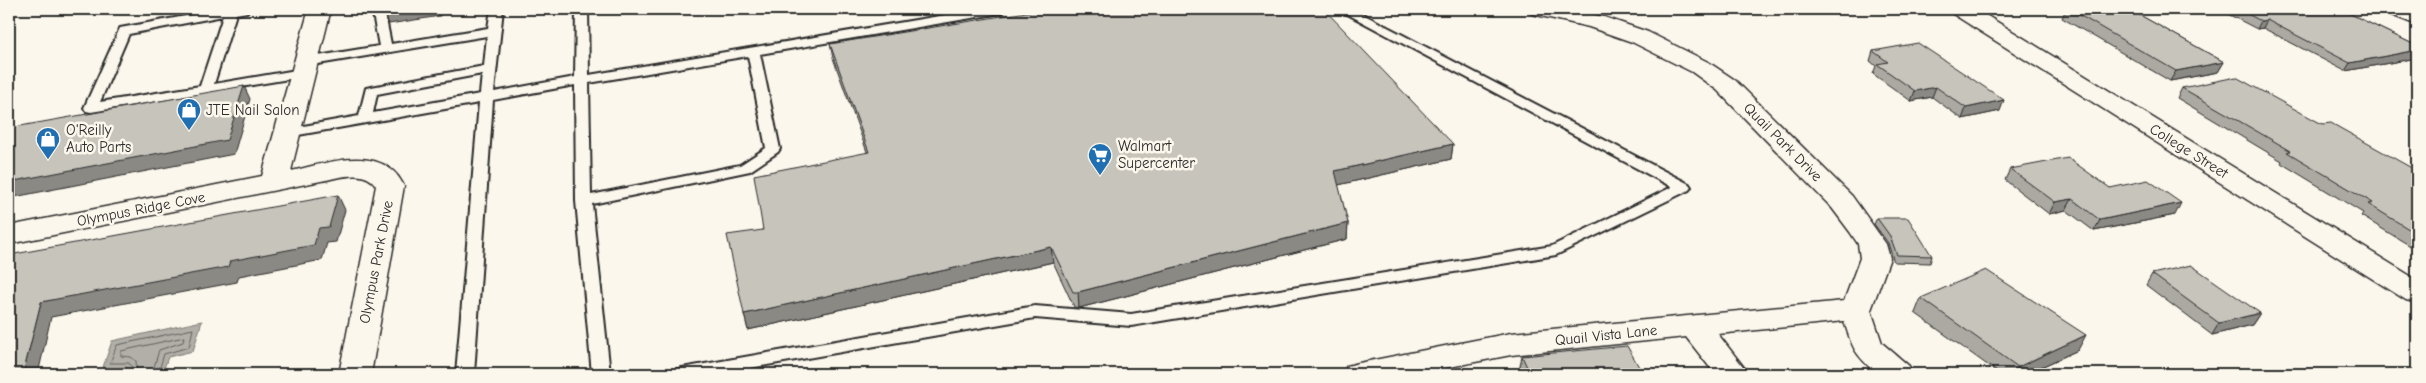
<svg xmlns="http://www.w3.org/2000/svg" width="2426" height="383" viewBox="0 0 2426 383" font-family="'Comic Neue',sans-serif">
<rect width="100%" height="100%" fill="#fbf7ec"/>
<filter id="ink" filterUnits="userSpaceOnUse"><feTurbulence type="fractalNoise" baseFrequency=".02" numOctaves="2"/><feDisplacementMap in="SourceGraphic" scale="10" xChannelSelector="R" yChannelSelector="G"/><feConvolveMatrix kernelMatrix="1 2 1 2 8 2 1 2 1" color-interpolation-filters="sRGB"/></filter>
<g filter="url(#ink)">
<path fill="#b1afa7" stroke="#7b7a75" d="M202,321L193,351L168,357L162,374H126L127,367L101,373L112,341Z"/>
<g fill="none" stroke-linecap="round" stroke-linejoin="round">
<path stroke="#61605d" stroke-width="1" d="M131,374L132,367L129,363H110L117,345L193,329L189,347L164,354L158,374
M137,374L136,361L131,357L121,356V351L184,337L183,342L159,350L152,374"/>
<g stroke="#2b2b2b" stroke-width="4">
<path id="service" d="M224,9H249L247,12L236,14L214,84L302,69L307,70L309,73L307,76L211,92L205,95L200,94L91,112L86,111L84,108L120,28ZM223,16L200,86L100,102L129,34Z
M372,9H384L391,44L488,28L491,9H503L494,92L575,77L576,9H588L589,75L981,9H1007L1001,13L760,54L780,149L778,152L750,171L592,204L610,374H592L576,201L575,85L493,100L474,374H456L479,103L287,137L280,133L287,129L359,116L366,88L484,66L487,36L306,66L301,65L299,62L306,58L379,46ZM748,56L766,148L740,165L591,195L589,83ZM482,74L480,94L373,113L377,94Z
M1338,9H1353L1689,184L1691,187L1689,190L1556,255L1131,326L1035,318L716,374H673L676,370L682,368L1035,306L1131,314L1552,246L1672,187Z"/>
</g>
<g stroke="#2b2b2b" stroke-width="3">
<path id="minor" d="M309,9H331L291,171C319,165 363,149 389,168C396,172 400,179 404,186L371,374H339L376,186C366,168 338,178 321,181L9,244V226L262,176Z
M1529,9H1568L1604,17L1648,32L1708,62L1735,80L1852,196L1886,244L1890,258L1871,310L1882,343L1909,366L1913,374H1877C1855,354 1853,350 1844,321L1718,334L1749,374H1715L1686,337L1511,355L1414,374H1343L1347,366L1359,363L1511,333L1844,301L1860,258L1858,244L1850,232L1832,208L1717,90L1692,72L1632,42L1589,27L1532,14Z
M1950,9H1976L2417,280V303L2406,300L1953,14Z
M2386,9L2417,10V25L2389,14Z"/>
</g>
<use href="#service" fill="#fbf7ec" fill-rule="evenodd"/>
<use href="#minor" fill="#fbf7ec" fill-rule="evenodd"/>
</g>
<path fill="#aba9a2" stroke="#2b2b2b" d="M2066,9H2129L2224,62L2218,72L2170,81L2062,18Z
M2218,9H2340L2417,46V58L2345,71L2263,28L2257,29Z
M830,44L1453,144L1451,159L1338,185L1348,223L1347,239L1079,308L1074,307L1053,262L748,330L744,314L763,230L867,152L833,58Z
M1873,51L2000,111L1962,119L1932,97L1911,101L1873,74L1876,66L1870,61Z
M2182,88L2322,124L2417,171V250L2361,216L2363,213L2281,163L2282,161L2177,98Z
M2010,169L2110,188L2175,215L2094,231L2066,210L2049,214L2005,180Z
M1877,218L1932,256L1930,263L1894,262L1888,243L1874,224Z
M2152,274L2260,313L2252,325L2212,335L2146,285Z
M1921,298L2078,350L2026,374H2000L1915,313Z
M1522,356L1643,374H1520L1519,371Z"/>
<path fill="#8b8984" stroke="#2b2b2b" d="M418,9H441L440,16L389,24L385,14Z
M2267,20L2263,28L2257,29L2261,21Z
M2417,50V58L2345,71L2350,63Z
M2224,62L2218,72L2170,81L2176,71Z
M244,86L250,99L234,154L9,198V182Z
M1936,87L1932,97L1911,101L1915,91Z
M2004,100L2000,111L1962,119L1966,108Z
M1453,144L1451,159L1334,186L1335,171Z
M338,195L345,210L336,242L327,243L322,260L239,276L237,282L51,317L38,374H23L41,302L230,261L319,228Z
M2072,199L2066,210L2049,214L2055,202Z
M2181,203L2175,215L2094,231L2100,220Z
M1348,223L1347,239L1079,308L1078,292Z
M1051,247L1053,262L748,330L744,314Z
M2260,313L2252,325L2212,335L2219,323Z
M2086,335L2078,350L2026,374H2014L2018,367Z"/>
<path fill="#c7c4bc" stroke="#2b2b2b" d="M386,9H418L385,14Z
M1045,9H1324L1453,144L1335,171L1348,223L1078,292H1073L1051,247L744,314L727,235L763,230L754,175L869,152L830,44Z
M2069,9H2129L2224,62L2176,71Z
M2238,9H2340L2417,46V50L2350,63L2267,20L2261,21Z
M1918,43L2004,100L1966,108L1936,87L1915,91L1877,64L1888,62L1873,51Z
M2236,77L2322,124L2331,123L2417,171V234L2368,204L2373,203L2287,152L2291,151L2182,88Z
M244,86L227,140L9,182V128Z
M2068,158L2110,188L2148,180L2181,203L2100,220L2072,199L2055,202L2010,169Z
M338,195L329,227L319,228L314,245L230,261L228,267L41,302L23,374H9V255Z
M1877,218H1908L1932,256L1897,255L1890,236Z
M2191,265L2260,313L2219,323L2152,274Z
M1986,270L2086,335L2018,367L1921,298Z
M1627,346L1643,374H1530L1522,356Z
M45,370V374H32Z"/>
</g>
<defs>
<g id="shop-pin" transform="scale(1.25)"><path d="M0 17L-7.5 6A9.5 9.5 0 1 1 7.5 6Z" fill="#1f6fb2" stroke="#fbf7ec"/><path d="M-5-2.5h2.3a2.7 3.5 0 0 1 5.4 0H5L5.5 6h-11ZM-1.5-2.5h3a1.5 2.3 0 0 0-3 0Z" fill="#fff"/></g>
<g id="supermarket-pin" transform="scale(1.25)"><path d="M0 17L-7.5 6A9.5 9.5 0 1 1 7.5 6Z" fill="#1f6fb2" stroke="#fbf7ec"/><path d="M-6-5.5h2.5l.6 2H6L4.5 2H-2.5L-4.4-4H-6ZM-1.5 3.2a1.3 1.3 0 1 0 .1 0ZM3 3.2a1.3 1.3 0 1 0 .1 0Z" fill="#fff"/></g>
</defs>
<g fill-rule="evenodd">
<use href="#shop-pin" x="189" y="110"/>
<use href="#shop-pin" x="48" y="139"/>
<use href="#supermarket-pin" x="1100" y="155"/>
</g>
<g text-anchor="middle" dominant-baseline="central" stroke-width="5" stroke-linejoin="round" paint-order="stroke">
<g font-size="15" fill="#2b2b2b" stroke="#fbf7ec" text-anchor="start">
<text x="206" y="110">JTE Nail Salon</text>
<text x="66" y="130">O'Reilly<tspan x="66" dy="17">Auto Parts</tspan></text>
<text x="1118" y="146">Walmart<tspan x="1118" dy="17">Supercenter</tspan></text>
</g>
<g font-size="15" fill="#2b2b2b" stroke="#fbf7ec">
<text transform="translate(1783 142) rotate(45)">Quail Park Drive</text>
<text transform="translate(2189 151) rotate(32)">College Street</text>
<text transform="translate(141 209) rotate(-11)">Olympus Ridge Cove</text>
<text transform="translate(376 262) rotate(-79)">Olympus Park Drive</text>
<text transform="translate(1606 335) rotate(-6)">Quail Vista Lane</text>
</g>
</g>
<rect width="2426" height="383" fill="none" stroke="#fbf7ec" stroke-width="30"/>
<rect x="15" y="15" width="2396" height="353" fill="none" stroke="#2b2b2b" stroke-width="2" filter="url(#ink)"/>
</svg>
